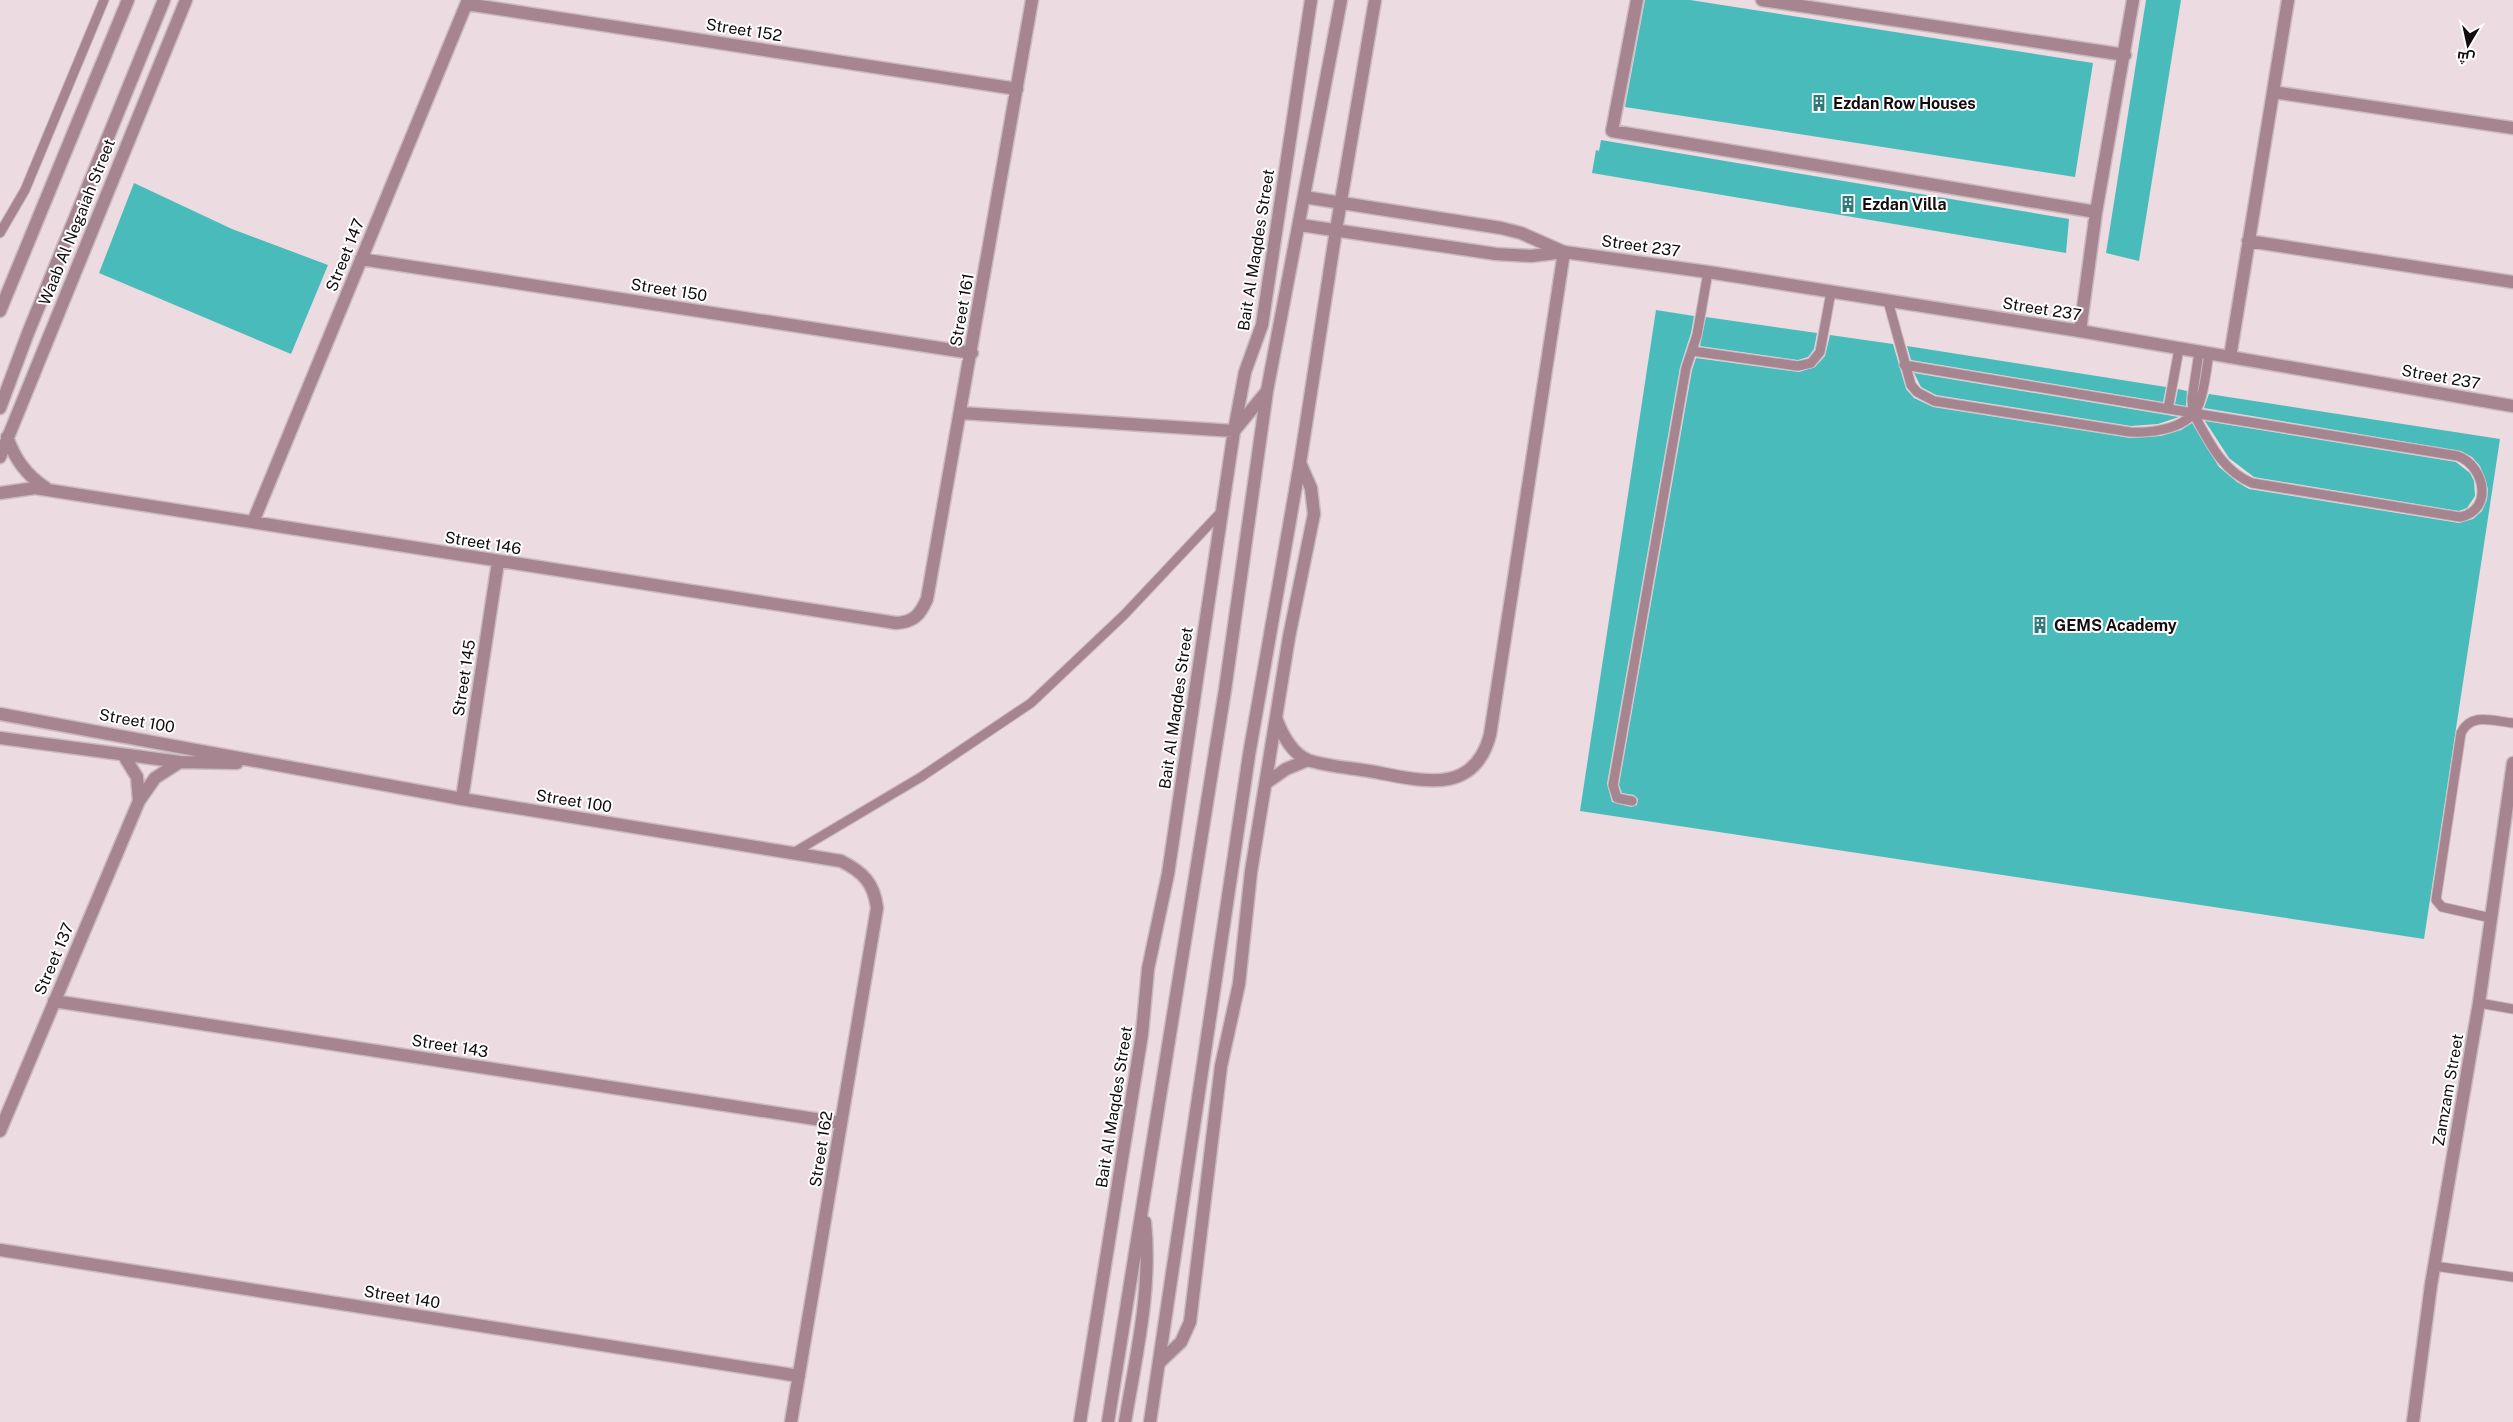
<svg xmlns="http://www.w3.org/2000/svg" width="2513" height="1422" viewBox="0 0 2513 1422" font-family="'Public Sans',Cairo,sans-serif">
<rect width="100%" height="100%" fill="#ecdbe1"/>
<path fill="#4abbbb" d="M1645,0H1690L2093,63L2075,177L1625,107Z
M2146,0H2181L2139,261L2106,253Z
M1601,140L2069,219L2066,253L1592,173L1596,150L1599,151Z
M134,183L232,229L328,265L291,354L99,273Z
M1656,310L1694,316L1691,333L1680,367L1607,784L1612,802L1631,807L1637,805L1638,799L1634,795L1622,793L1619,785L1692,370L1696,358L1799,372L1815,367L1825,356L1830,335L1893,344L1906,389L1914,398L1933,407L2130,438L2161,436L2181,430L2192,423L2219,467L2237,482L2249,489L2459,523L2473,519L2482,511L2487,500L2488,489L2480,466L2472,457L2461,451L2204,408L2209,394L2500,439L2424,939L1580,811Z
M1706,317L1817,333L1814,349L1808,357L1798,360L1700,346Z
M1907,346L2166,387L2163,402L1911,360Z
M1914,373L2167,415L2179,417L2158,424L2131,426L1936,395L1921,387Z
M2178,389L2187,391L2186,406L2175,404Z
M2205,421L2456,462L2470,473L2474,481L2475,496L2467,508L2459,511L2254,477L2229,458Z"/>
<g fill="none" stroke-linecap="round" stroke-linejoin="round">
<g stroke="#c9babf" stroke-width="11">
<path id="service" d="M0,233L25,190L104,0
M1888,301L1911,385L1917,392L1934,401L2130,432C2153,433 2189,429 2199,404C2205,389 2206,370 2209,354
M1692,351L1798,366L1811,363L1820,352L1831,292
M1904,365L2193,413
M2168,409L2179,349
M2193,413L2458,456C2486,467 2493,511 2460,517L2252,483C2221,470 2209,441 2193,413Z
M2193,413L2192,399L2199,352
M1632,801L1617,798L1613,785L1686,368L1697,335L1708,272
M793,853L921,777L1031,703L1124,615L1222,511
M2491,918L2442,907L2436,900L2461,733C2471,712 2493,721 2513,723
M2479,1003L2513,1009
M2434,1266L2513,1277"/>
</g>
<g stroke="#c9babf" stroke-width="15">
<path id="minor" d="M1637,0L1612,131L2096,212
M1762,0L2125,55
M467,4L1017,89
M2273,92L2513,128
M2248,241L2513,282
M361,259L972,353
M0,311L128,0
M2080,331L2096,212L2133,0
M2230,357L2288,0
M0,408L28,333L164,0
M961,413L1234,431
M7,437C15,459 26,475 46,488
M0,457L186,0
M0,493L35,488L896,623C914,622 920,615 927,599L1032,0
M253,522L468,0
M0,714L462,799L841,861C863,872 874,883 877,908L791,1422
M1276,718C1282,734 1291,753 1308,760C1324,766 1351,768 1369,771C1417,779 1473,799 1490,735L1564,252
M0,738L180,762L237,763
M124,756L137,777L139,801
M1266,783L1286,769L1308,760
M462,799L498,562
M54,1001L841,1123
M0,1131L139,801L155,778L180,762
M0,1250L799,1376
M1159,1363L1181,1342L1190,1322L1221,1066L1239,984L1251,872L1289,637L1314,514L1311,488L1300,463
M1080,1422L1142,1034L1148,969L1168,874L1234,431L1245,372L1262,325L1311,0
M2413,1422L2431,1285L2479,1003L2513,763"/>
</g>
<g stroke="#c9babf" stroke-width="15">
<path id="tertiary" d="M1304,197L1501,228L1521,233L1564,252
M1300,225L1496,254L1531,256L1564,252L1708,272L2080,331L2513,406
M1234,431L1267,391
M1108,1422L1225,690L1267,391L1341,0
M1125,1422C1136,1356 1152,1289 1145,1222
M1150,1422L1249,755L1300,463L1336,230L1375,0"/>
</g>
<use href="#service" stroke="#a68490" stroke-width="9"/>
<use href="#minor" stroke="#a68490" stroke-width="12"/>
<use href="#tertiary" stroke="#a68490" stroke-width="12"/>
</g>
<defs>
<g id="building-bare" transform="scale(1.35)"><path d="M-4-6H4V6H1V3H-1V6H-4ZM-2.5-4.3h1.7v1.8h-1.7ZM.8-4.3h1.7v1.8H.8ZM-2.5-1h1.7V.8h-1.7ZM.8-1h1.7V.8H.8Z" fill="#307979" stroke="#fff" stroke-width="2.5" paint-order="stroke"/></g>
</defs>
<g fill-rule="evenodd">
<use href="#building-bare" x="1819" y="103"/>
<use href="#building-bare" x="1848" y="204"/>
<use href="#building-bare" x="2040" y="625"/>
</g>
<g text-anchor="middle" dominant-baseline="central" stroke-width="4" stroke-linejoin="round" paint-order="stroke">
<g font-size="16" fill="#120c0e" stroke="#fff">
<text transform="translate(744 30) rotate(9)">Street 152</text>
<text transform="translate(77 222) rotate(-68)">Waab Al Negaiah Street</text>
<text transform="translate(1641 246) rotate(8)">Street 237</text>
<text transform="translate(1256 250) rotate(-81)">Bait Al Maqdes Street</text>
<text transform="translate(345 255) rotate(-68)">Street 147</text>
<text transform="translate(669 290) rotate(9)">Street 150</text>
<text transform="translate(2042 309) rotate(9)">Street 237</text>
<text transform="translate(962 310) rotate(-80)">Street 161</text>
<text transform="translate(2441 377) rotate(10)">Street 237</text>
<text transform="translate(483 543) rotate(9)">Street 146</text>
<text transform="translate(464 678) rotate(-81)">Street 145</text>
<text transform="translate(1176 708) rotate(-82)">Bait Al Maqdes Street</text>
<text transform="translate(137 721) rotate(10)">Street 100</text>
<text transform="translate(574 801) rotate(9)">Street 100</text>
<text transform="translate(54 959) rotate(-67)">Street 137</text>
<text transform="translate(450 1046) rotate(9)">Street 143</text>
<text transform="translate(2448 1090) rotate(-80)">Zamzam Street</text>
<text transform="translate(1114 1107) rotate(-81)">Bait Al Maqdes Street</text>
<text transform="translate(821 1149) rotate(-81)">Street 162</text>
<text transform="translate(402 1297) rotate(9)">Street 140</text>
</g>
<g font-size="16" font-weight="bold" fill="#120c0e" stroke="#fff" text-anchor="start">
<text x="1833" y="103">Ezdan Row Houses</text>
<text x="1862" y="204">Ezdan Villa</text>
<text x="2054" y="625">GEMS Academy</text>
</g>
</g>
<g transform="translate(2468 45) rotate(189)" stroke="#ffffff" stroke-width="4" paint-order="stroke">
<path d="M0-4L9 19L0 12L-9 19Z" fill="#120c0e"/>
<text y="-8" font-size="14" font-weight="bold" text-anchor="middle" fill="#120c0e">ش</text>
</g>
</svg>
